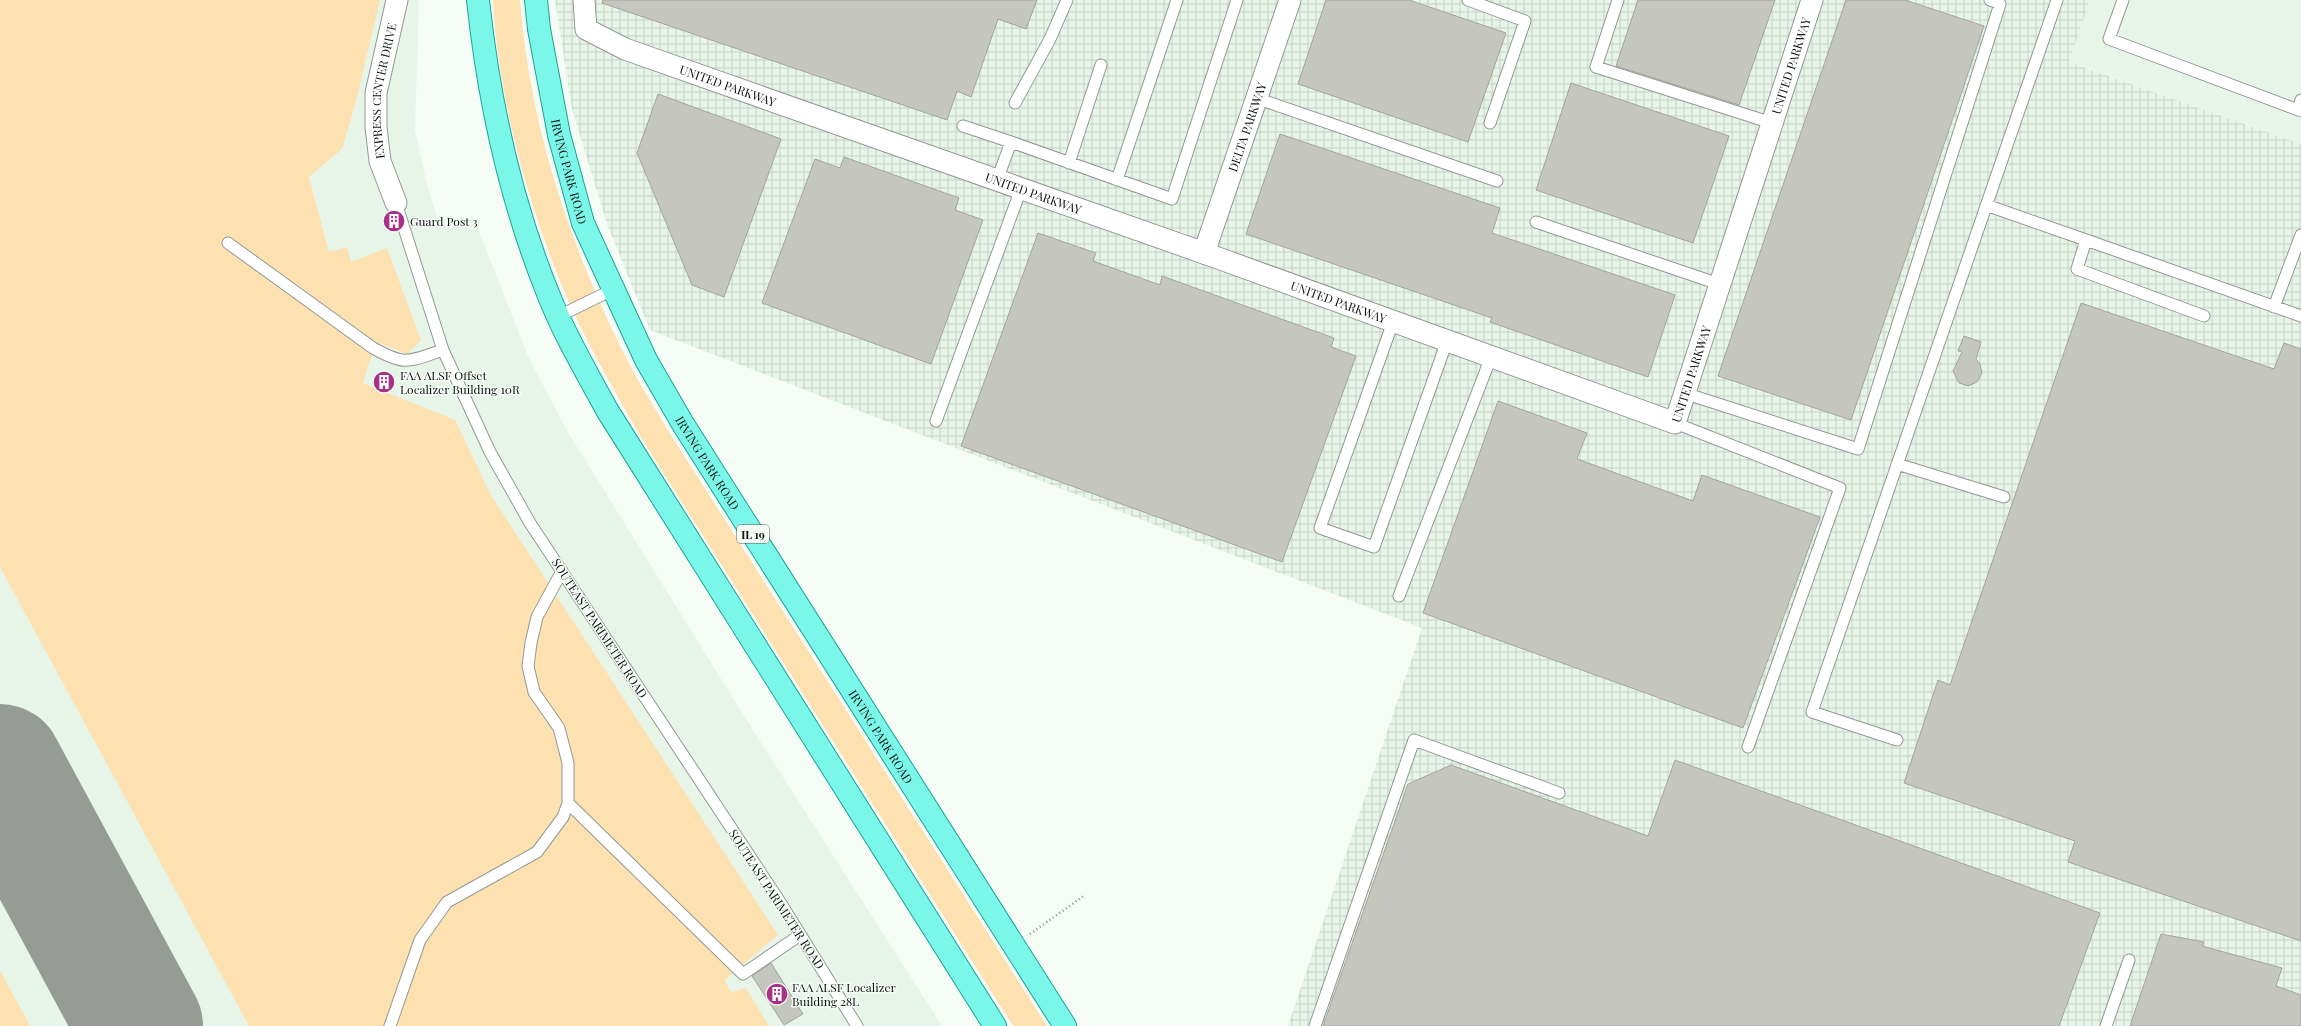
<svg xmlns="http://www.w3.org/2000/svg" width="2301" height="1026" viewBox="0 0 2301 1026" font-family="'Playfair Display',serif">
<defs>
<pattern id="industrial-grid" width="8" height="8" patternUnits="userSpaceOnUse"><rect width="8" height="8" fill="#e7f5e9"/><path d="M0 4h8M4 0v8" fill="none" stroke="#c5d1c7"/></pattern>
</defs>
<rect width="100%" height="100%" fill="#f5fcf6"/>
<path fill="#e7f5e9" d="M0,0H419L415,130L428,188L440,226L473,216L528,356L566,429L746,719L942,1026H0Z
M2090,0H2301V144L2068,61Z"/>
<path fill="url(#industrial-grid)" d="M555,0H2090L2069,62L2301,144V1026H1288L1422,628L650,330L607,224L572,109Z"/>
<path fill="#fde1b1" d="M0,0H380L355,105L342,149L309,177L329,252L347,247L351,262L387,248L421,340L407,354L376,342L363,383L455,420L492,497L778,935L725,980L731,992L746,988L769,1026H249L0,567Z
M493,0H520C530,131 574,259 635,375C648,398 662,420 676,443L1047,1026H1013L640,436C609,381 576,325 554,266C522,182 498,90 493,0Z
M0,970L30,1026H0Z"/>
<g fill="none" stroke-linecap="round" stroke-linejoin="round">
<path stroke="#969b96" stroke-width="50" d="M117,984L133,1026"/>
<path stroke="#969b96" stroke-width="126" d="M0,767L140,1026"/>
</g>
<path fill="#c5c7bf" stroke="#a3a59d" d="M603,0H1037L1026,29L998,19L971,97L957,91L947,120L602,3Z
M1326,0H1409L1506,33L1468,142L1298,84Z
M1638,0H1775L1739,105L1616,66Z
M1846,0H1905L1984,26L1851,420L1718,376Z
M1571,83L1729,136L1693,243L1536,190Z
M658,94L781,139L724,297L692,285L637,153Z
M1280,134L1500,208L1492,233L1675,295L1648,377L1490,322L1492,318L1246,234Z
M844,157L959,198L955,210L983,220L931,364L762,303L815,159L840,168Z
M1038,233L1096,253L1093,261L1160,285L1162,276L1334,338L1331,347L1356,356L1282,562L961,446Z
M2081,303L2274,369L2284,343L2301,349V941L2068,862L2075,841L1904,783L1938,680L1950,685Z
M1964,336L1981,342L1976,359L1980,364L1982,373L1977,382L1968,386L1959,383L1953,371L1962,352L1958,351Z
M1498,401L1587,433L1577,459L1693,501L1702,475L1820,517L1743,728L1423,613Z
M1675,760L2100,913L2059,1026H1323L1408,784L1451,765L1648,836Z
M2161,934L2204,942L2202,946L2282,968L2276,986L2301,995V1026H2130Z
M771,963L803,1014L784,1025L752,976Z"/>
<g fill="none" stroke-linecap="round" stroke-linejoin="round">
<g stroke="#929993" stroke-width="13">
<path id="lane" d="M1468,0L1525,21L1490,123
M1618,0L1596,67L1772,123
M2123,0L2109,39L2301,111
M1256,98L1497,181
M1015,103L1050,39L1067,0
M2298,110L2301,100
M963,126L1011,142
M1069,163L1101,65
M997,180L1011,142L1172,199L1237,0
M1117,180L1177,0
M396,203L443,350L490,452L530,523L780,902L857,1026
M1986,205L2086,240
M1536,222L1719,284
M228,243L373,348C407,367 409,361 443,350
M2274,307L2301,235
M559,316L612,290
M2204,316L2077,269L2086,240L2301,316
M1393,322L1320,528L1374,547L1447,341
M1684,393L1858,449L2000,4L1990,0
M936,421L1021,189
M1675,423L1840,488L1748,747
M1897,464L2004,497
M1399,596L1491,357
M1897,740L1812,712L2057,0
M568,803L743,974L800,935
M390,1026L420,940L447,902L537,852L563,817L568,803V763L559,728L534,692L528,666L531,643L537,617L562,571
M1315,1026L1414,740L1559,793
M2106,1026L2129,960"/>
</g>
<g stroke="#929993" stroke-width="23">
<g id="street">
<path id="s1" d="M584,0L586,29L625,49L1204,253L1675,423L1812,0"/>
<path id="s2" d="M396,203L380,161L376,127V93L397,0"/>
<path id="s3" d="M1204,253L1290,0"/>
</g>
</g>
<g stroke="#1ca395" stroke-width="24">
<g id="primary">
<path d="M478,0C489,103 510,200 549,296C565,336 587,373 607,410L995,1026"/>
<path id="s4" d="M536,0L539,29L559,135L583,223L646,360L683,424L1065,1026"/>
</g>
</g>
<path stroke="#8b908c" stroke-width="2.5" stroke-dasharray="1 3" stroke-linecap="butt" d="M1030,934L1085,895"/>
<use href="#lane" stroke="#fff" stroke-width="11"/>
<use href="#street" stroke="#fff" stroke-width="21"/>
<use href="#primary" stroke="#7bf7ea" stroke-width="22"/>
</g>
<defs>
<g id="building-disc" transform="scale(1.15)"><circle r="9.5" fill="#a73188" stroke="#f5fcf6"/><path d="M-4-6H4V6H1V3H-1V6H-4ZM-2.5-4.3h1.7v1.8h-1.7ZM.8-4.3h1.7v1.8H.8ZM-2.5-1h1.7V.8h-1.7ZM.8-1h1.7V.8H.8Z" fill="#fff"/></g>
</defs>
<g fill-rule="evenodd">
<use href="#building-disc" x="394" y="221"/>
<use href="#building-disc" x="384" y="382"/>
<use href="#building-disc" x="777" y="994"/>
</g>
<g text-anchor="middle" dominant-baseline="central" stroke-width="3" stroke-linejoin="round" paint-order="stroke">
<rect fill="#f5fcf6" stroke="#545855" stroke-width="1" x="737" y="525" width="32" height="18" rx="3"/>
<g font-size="11" font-weight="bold" fill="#0f1210">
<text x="753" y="534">IL 19</text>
</g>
<g font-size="12" fill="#0f1210" stroke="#f5fcf6">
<text stroke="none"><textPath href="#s1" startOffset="1563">UNITED PARKWAY</textPath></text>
<text stroke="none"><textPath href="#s1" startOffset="182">UNITED PARKWAY</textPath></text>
<text stroke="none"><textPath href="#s2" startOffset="116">EXPRESS CENTER DRIVE</textPath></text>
<text stroke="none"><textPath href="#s3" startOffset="133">DELTA PARKWAY</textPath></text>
<text stroke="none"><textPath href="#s4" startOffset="175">IRVING PARK ROAD</textPath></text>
<text stroke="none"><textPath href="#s1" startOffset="506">UNITED PARKWAY</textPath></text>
<text stroke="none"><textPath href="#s1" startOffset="830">UNITED PARKWAY</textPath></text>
<text stroke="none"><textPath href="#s1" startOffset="1239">UNITED PARKWAY</textPath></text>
<text stroke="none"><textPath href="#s4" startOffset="499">IRVING PARK ROAD</textPath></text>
<text transform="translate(600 628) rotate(57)">SOUTEAST PARIMETER ROAD</text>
<text stroke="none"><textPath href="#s4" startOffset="823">IRVING PARK ROAD</textPath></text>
<text transform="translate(777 899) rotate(57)">SOUTEAST PARIMETER ROAD</text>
</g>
<g font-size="12" fill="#0f1210" stroke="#f5fcf6" text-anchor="start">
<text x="410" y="221">Guard Post 3</text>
<text x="400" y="375">FAA ALSF Offset<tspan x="400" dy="14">Localizer Building 10R</tspan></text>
<text x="792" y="987">FAA ALSF Localizer<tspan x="792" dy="14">Building 28L</tspan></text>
</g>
</g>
</svg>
